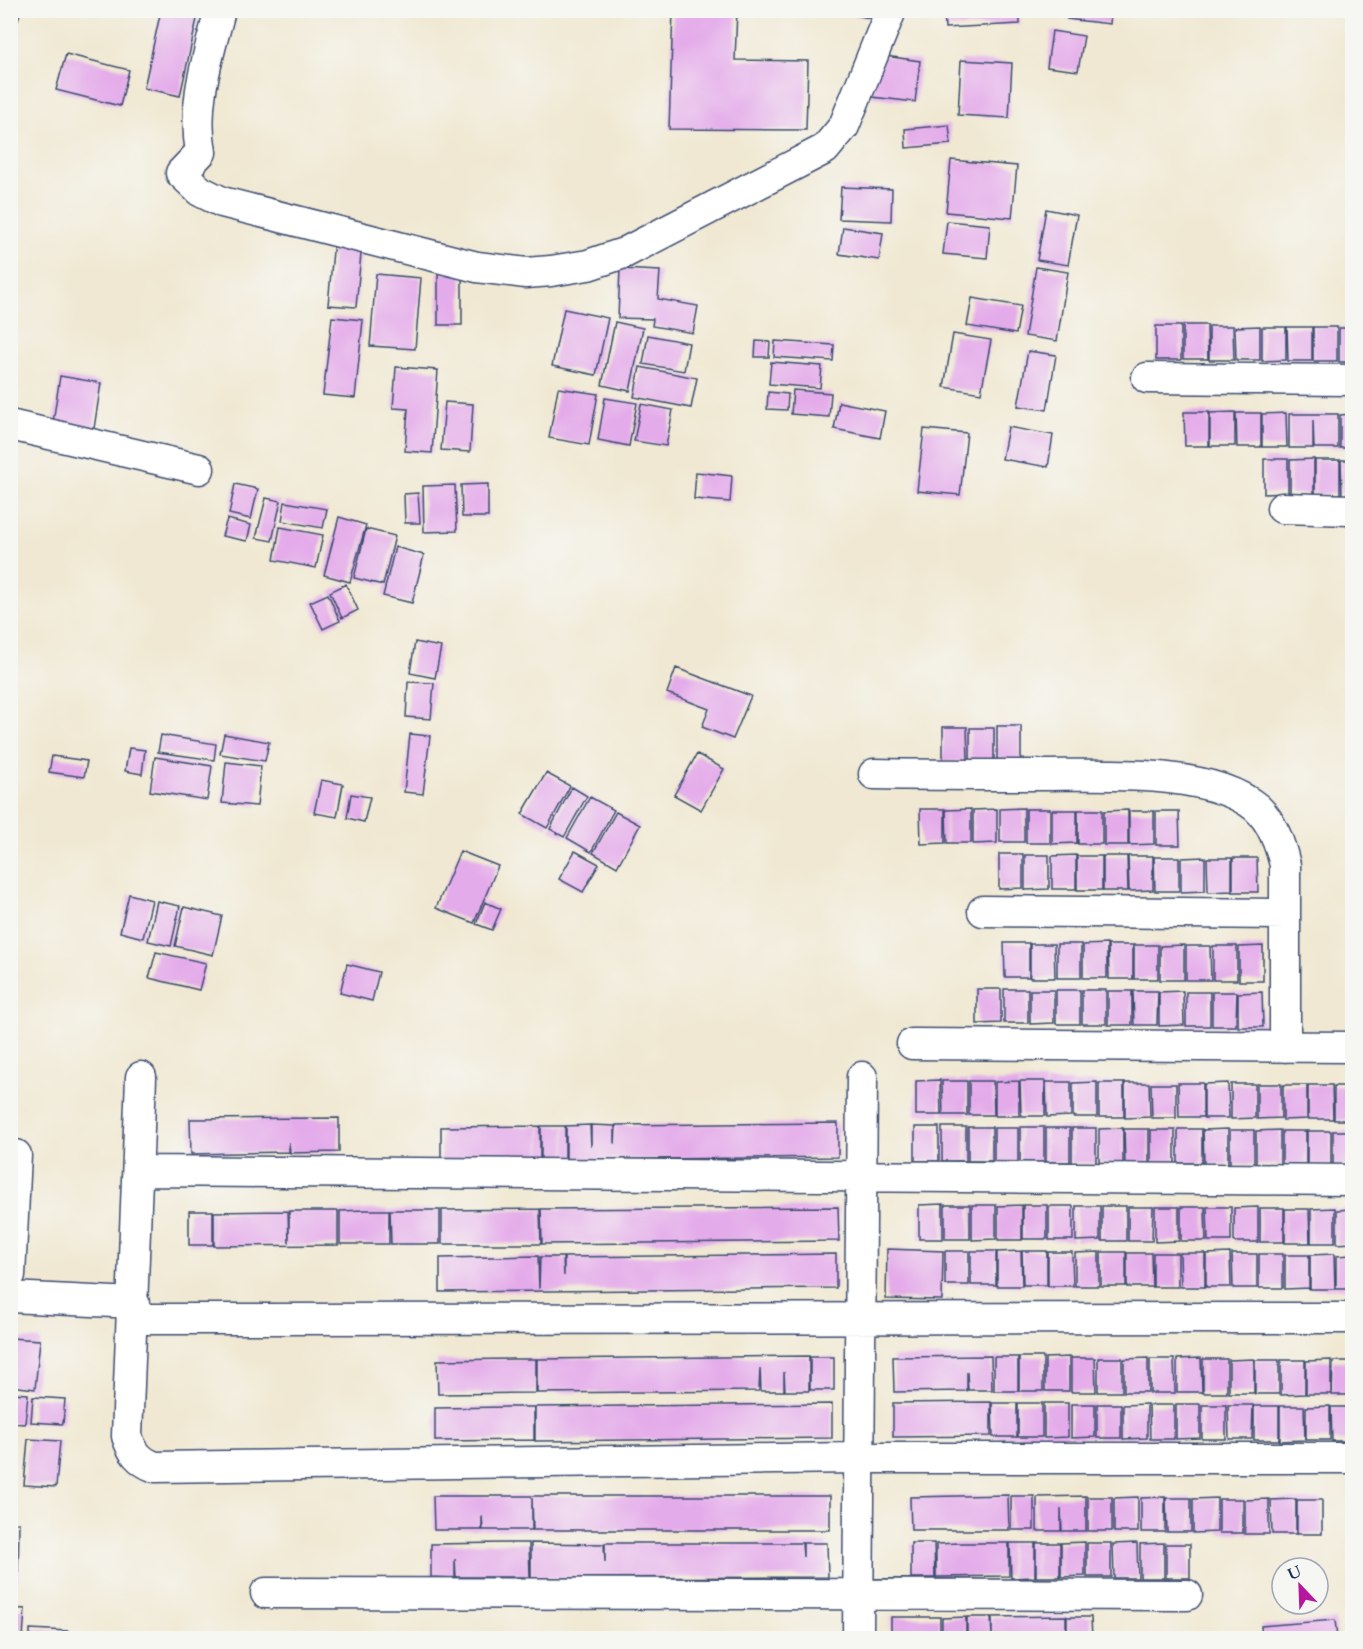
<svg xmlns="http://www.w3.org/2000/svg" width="1363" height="1649" viewBox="0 0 1363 1649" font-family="Cardo,serif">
<rect width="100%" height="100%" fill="#f6f6f2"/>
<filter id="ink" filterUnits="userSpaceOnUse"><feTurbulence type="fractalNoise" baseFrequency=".0167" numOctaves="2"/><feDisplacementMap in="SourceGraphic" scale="12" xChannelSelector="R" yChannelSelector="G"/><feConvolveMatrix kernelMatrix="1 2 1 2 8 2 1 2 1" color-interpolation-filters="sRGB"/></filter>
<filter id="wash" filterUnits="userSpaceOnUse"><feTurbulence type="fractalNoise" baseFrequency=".008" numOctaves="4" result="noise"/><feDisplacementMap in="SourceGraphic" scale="24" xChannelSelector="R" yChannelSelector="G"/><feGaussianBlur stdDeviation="1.35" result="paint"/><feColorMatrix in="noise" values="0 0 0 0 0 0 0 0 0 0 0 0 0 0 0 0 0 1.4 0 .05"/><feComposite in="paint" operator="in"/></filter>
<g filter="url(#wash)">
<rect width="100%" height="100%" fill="#f0e8d2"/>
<g id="blocks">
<path fill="#e4abea" d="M10,10H21L15,30L10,29Z
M161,10H199L180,96L144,88Z
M673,10H737L735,60L808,61L806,130L669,129Z
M849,10H881L880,20L849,14Z
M944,10H1020V24L945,28Z
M1068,10H1111L1110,24L1067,19Z
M1052,31L1084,36L1078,71L1047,67Z
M66,54L129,70L120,106L56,90Z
M878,55L920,61L915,102L872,97Z
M961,60L1012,63L1009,118L958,115Z
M949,125L951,144L906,148L905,129Z
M951,160L1017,166L1012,218L946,212Z
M841,187L892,189L891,221L839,219Z
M1046,209L1077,215L1068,265L1037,260Z
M947,221L990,225L987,258L943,254Z
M843,227L883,233L879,260L839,254Z
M334,240L362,243L356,307L328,305Z
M1036,267L1068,272L1057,341L1025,336Z
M620,269L660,271L658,299L698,306L693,333L652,326L653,319L618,318Z
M438,272H462V325H438Z
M376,274L421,278L415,349L370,346Z
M972,298L1021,306L1016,334L967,326Z
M564,309L608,318L596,375L552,366Z
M332,317L363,320L355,398L323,395Z
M615,322L643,328L630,391L602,385Z
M1183,325H1207L1208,359H1183Z
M1156,326H1181V360H1156Z
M1209,326H1233L1234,360H1209Z
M1260,326V360H1236L1235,327Z
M1262,327H1286V360L1262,361Z
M1287,327H1312V361H1288Z
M1313,327H1337V361H1313Z
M1339,328H1352V362H1339Z
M953,334L991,340L981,393L944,387Z
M648,335L689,343L684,371L643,364Z
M756,341L770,342L769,357H755Z
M775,341L834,345L833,361L774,357Z
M1028,351L1056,355L1047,410L1018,406Z
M771,362L822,366L820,388L769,384Z
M396,367L438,370L432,453L405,451L408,409L393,408Z
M640,367L697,378L691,408L634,397Z
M60,376L101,383L93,435L52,429Z
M558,388L598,394L589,445L549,438Z
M793,390L831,393L829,417L791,414Z
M768,392L788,394L787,410L767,409Z
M605,398L637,403L629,446L598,440Z
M445,402L473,404L470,452L441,450Z
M839,402L885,411L880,438L834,429Z
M641,404L673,410L666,446L634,441Z
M1184,412H1209V446H1185Z
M1235,412V446H1210V413Z
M1236,413H1261V447H1237Z
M1286,413L1287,447H1262V414Z
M1289,414H1338V448H1314L1313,420V448H1289Z
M1352,414V448H1340V415Z
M1008,427L1053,435L1048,467L1002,459Z
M924,429L967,433L960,495L917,491Z
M1264,459H1288V493L1264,494Z
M1314,459V494H1290V460Z
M1315,460H1340V494H1315Z
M1341,460H1352V495H1342Z
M696,472L732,476L730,502L694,499Z
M235,484L258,489L251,519L229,514Z
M488,484V517H462L461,485Z
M455,485L457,531L424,532L423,486Z
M418,493L420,523H405L404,494Z
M266,498L281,501L272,541L256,538Z
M285,502L327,509L323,528L282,521Z
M339,517L366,525L350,582L324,575Z
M227,519L251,525L247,541L222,536Z
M280,527L323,535L316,568L274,560Z
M366,529L395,536L383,585L354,578Z
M395,547L424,555L412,603L383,596Z
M346,584L358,610L342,618L330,592Z
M328,594L340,621L323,629L310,602Z
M415,642L441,647L435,678L410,673Z
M676,668L751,696L733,739L702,727L709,709L667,693Z
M408,682L434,683L431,719L406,717Z
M997,726H1021V761H997Z
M943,727H967L968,761L943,762Z
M970,728H994V761L970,762Z
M224,734L269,742L265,761L220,754Z
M410,734L430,736L423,794L404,792Z
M161,735L216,744L214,760L158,752Z
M129,748L145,750L142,774L125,771Z
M697,754L724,769L701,810L674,795Z
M52,756L87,761L84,777L49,772Z
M155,757L212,766L207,800L150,791Z
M226,762L261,766L257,806L222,803Z
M546,773L570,786L547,828L522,814Z
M321,780L343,784L337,817L314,813Z
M572,787L587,796L564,837L550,829Z
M351,794L370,797L364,822L347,818Z
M590,797L614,810L591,852L567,838Z
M1024,808V842H1000V809Z
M920,809H945V843L921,844Z
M971,809V843H947L946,810Z
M997,809V843L973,844V810Z
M1026,809H1050V843H1026Z
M1052,810H1077V843L1052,844Z
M1078,810H1102V844H1078Z
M1128,810V845H1104V811Z
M1129,811H1154V844L1129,845Z
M1156,811H1179L1180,845H1156Z
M616,812L640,825L617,867L593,853Z
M460,851L498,866L474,923L436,908Z
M575,851L599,864L583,892L559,879Z
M999,854H1023V888L999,889Z
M1025,855H1049V889L1025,890Z
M1076,855V889H1052V856Z
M1077,856H1102V890H1077Z
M1103,856H1127L1128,891H1103Z
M1128,856H1153V890L1129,891Z
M1154,857H1179V891H1155Z
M1205,857V891L1181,892V858Z
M1207,858H1232V891L1208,892Z
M1233,858H1257L1258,892H1233Z
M129,894L152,900L143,938L120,932Z
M157,901L180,906L171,946L148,941Z
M485,902L501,909L492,930L476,924Z
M184,907L222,916L213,955L175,946Z
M1004,943H1029V977H1005Z
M1030,944H1054L1055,978H1030Z
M1057,944H1081V978H1057Z
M1107,944V978H1083V945Z
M1108,945H1133V979H1109Z
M1134,945H1158V979H1134Z
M1184,945V980H1160V946Z
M1186,946H1210L1211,980H1186Z
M1213,946H1237V980H1213Z
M1263,946V981H1239V947Z
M156,952L206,963L199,990L149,978Z
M347,964L379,972L372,1001L340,993Z
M977,989H1001V1023L977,1024Z
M1004,989H1028V1023H1004Z
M1030,990H1054V1023L1030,1024Z
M1056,990H1080V1024H1056Z
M1082,990H1106V1024H1082Z
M1108,991H1132V1025H1108Z
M1133,991H1158L1157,1025H1134Z
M1183,991L1184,1025L1159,1026V992Z
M1186,992H1210V1026H1186Z
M1212,992H1237L1236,1026H1212Z
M1262,992L1263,1027H1238V993Z
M940,1080L941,1115H916V1081Z
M942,1081H967V1115H943Z
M969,1081H993L994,1115H969Z
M1019,1081V1116H995V1082Z
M1020,1081H1045V1116H1021Z
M1046,1082H1071V1116L1047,1117Z
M1097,1082V1117H1073V1083Z
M1099,1083H1124V1117H1099Z
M1125,1083H1149L1150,1117L1125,1118Z
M1178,1083H1203V1117H1179Z
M1228,1083L1229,1118H1204V1084Z
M1151,1084H1176V1118H1152Z
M1231,1084H1255V1118L1231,1119Z
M1257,1084H1281V1118L1257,1119Z
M1283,1085H1307V1119L1283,1120Z
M1308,1085H1332L1333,1119H1308Z
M1334,1086H1352V1120H1334Z
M339,1118V1152L290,1153L289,1142V1152L191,1154L190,1119Z
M838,1123V1157L566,1160V1126L590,1125L591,1147V1125L615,1126V1144L616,1125Z
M540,1126V1160L441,1161V1127Z
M541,1126H565V1160H541Z
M915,1127H939V1161H915Z
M942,1127H966V1161H942Z
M968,1127H992V1161H968Z
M1020,1127H1044V1162H1020Z
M994,1128H1018V1162H994Z
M1046,1128H1070V1162H1046Z
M1072,1128H1096V1163H1072Z
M1123,1128V1163H1099V1129Z
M1124,1129H1149V1163L1125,1164Z
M1178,1129H1202V1163H1178Z
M1228,1129V1164H1204L1203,1130Z
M1151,1130H1175V1164H1151Z
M1230,1130H1254V1164L1230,1165Z
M1280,1130V1165H1256V1131Z
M1282,1131H1306V1165H1282Z
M1307,1131H1331V1165H1307Z
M1333,1131H1352V1166H1333Z
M943,1204V1239H919V1205Z
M945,1205H970V1239H945Z
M972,1205H996V1239L972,1240Z
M1022,1205V1240H998V1206Z
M1023,1205H1047V1239H1023Z
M1049,1206H1073V1240H1049Z
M1076,1206H1100V1240L1076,1241Z
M1102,1206H1126V1241H1102Z
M838,1207L839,1241L542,1244L541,1209Z
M1128,1207H1153L1152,1241H1128Z
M1155,1207H1179V1241L1155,1242Z
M1181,1207H1205L1206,1241H1181Z
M1207,1207H1231V1241H1208Z
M1258,1207V1242H1234V1208Z
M1260,1208H1284V1242H1260Z
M1335,1208V1243H1311V1209Z
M540,1209L541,1244H442V1210Z
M1285,1209H1309L1310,1243H1285Z
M1352,1209V1243L1337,1244V1210Z
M365,1210H389V1244H340V1211Z
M390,1210H440V1244H391Z
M189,1211H213V1245H189Z
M288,1211L289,1243V1211H338V1245L214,1246V1212Z
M887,1249L943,1251L942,1300L886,1299Z
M945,1251H969V1285H945Z
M971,1251H996V1285H971Z
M1021,1251L1022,1286H997V1252Z
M1022,1251H1047V1285H1023Z
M1048,1252H1072L1073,1286H1048Z
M1099,1252V1286H1075V1253Z
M1101,1252H1126V1286H1101Z
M1127,1253H1151L1152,1287H1127Z
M1153,1253H1178V1287H1153Z
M1180,1253H1205V1287H1181Z
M1230,1253L1231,1287H1206V1254Z
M836,1254V1288L440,1292V1258L538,1256L539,1289L540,1257H563L564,1276V1257Z
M1232,1254H1257V1288H1233Z
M1259,1254H1283V1288H1259Z
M1334,1254L1335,1289H1310V1255Z
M1285,1255H1309V1288L1285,1289Z
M1352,1255V1289H1336V1256Z
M10,1338L40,1340L35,1389L10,1386Z
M809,1356V1391H785L784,1372V1391H761L760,1369L759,1391L537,1393V1359Z
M991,1356L992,1390H968L967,1372V1391L894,1392L893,1357Z
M810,1357H834V1390H810Z
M994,1357H1018V1391H994Z
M1019,1357H1043V1391H1019Z
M1069,1357V1391H1045V1358Z
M1071,1358H1095L1096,1392H1071Z
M1098,1358H1122V1392H1098Z
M1148,1358V1392H1124V1359Z
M1201,1358L1202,1392H1177V1359Z
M512,1359H536V1393L438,1394L437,1360Z
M1150,1359H1174L1175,1393H1150Z
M1203,1359H1227V1393H1203Z
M1254,1359V1393H1229V1360Z
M1255,1360H1279V1394H1255Z
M1281,1360H1305V1394L1281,1395Z
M1331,1360V1394H1306V1361Z
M1333,1361H1352V1395H1332Z
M10,1393L28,1394L25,1424L10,1423Z
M33,1397L65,1399L63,1424L31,1422Z
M991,1402V1436L893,1437V1403Z
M992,1403H1017V1437H993Z
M1018,1403H1042V1437H1018Z
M1044,1403H1068V1437L1044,1438Z
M832,1404V1438L535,1441V1407Z
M1071,1404H1095V1437L1071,1438Z
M1097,1404H1121V1438H1097Z
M1147,1404V1438L1123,1439V1405Z
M1176,1404H1200V1438L1176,1439Z
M1149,1405H1174V1439H1150Z
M1202,1405H1226V1439H1202Z
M1228,1405H1253L1252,1439H1229Z
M1254,1406H1279V1440H1254Z
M1280,1406H1304L1305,1440L1280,1441Z
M1330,1406V1440H1306V1407Z
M509,1407H534V1440L435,1441V1408Z
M1331,1407H1352V1441H1332Z
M28,1439L60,1441L56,1487L24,1485Z
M1008,1495L1009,1530H911L910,1497Z
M433,1496H830V1530H533L532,1498V1530H483L482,1516V1530H434Z
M1011,1496H1034V1530H1011Z
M1086,1496V1531H1062L1061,1509V1531H1037V1497Z
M1088,1497H1112V1531H1088Z
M1138,1497V1532H1114V1498Z
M1165,1497V1532H1141V1498Z
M1166,1498H1191V1532H1167Z
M1217,1498V1532L1193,1533V1499Z
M1219,1499H1243V1533H1219Z
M1269,1499V1534H1245V1500Z
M1296,1499V1534H1272L1271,1500Z
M1297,1500H1322V1534H1297Z
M10,1523H19L18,1581H10Z
M1085,1542V1576L1061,1577V1543Z
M506,1543H529L530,1577H456L455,1559V1578L431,1577V1544Z
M531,1543L604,1544L605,1562V1543H802L803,1557V1543H827L828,1577L531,1578Z
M911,1543H934L935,1578H911Z
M960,1543H1009V1576L936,1577V1544Z
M1010,1543H1035V1577L1011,1578Z
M1036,1543H1060V1577H1036Z
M1087,1543H1111V1577H1087Z
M1137,1543L1138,1578H1114L1113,1544Z
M1164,1543V1578H1140V1544Z
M1166,1544H1190V1578H1166Z
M10,1608L25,1609L23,1638H10Z
M1066,1616V1638H967V1617H991L992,1636V1617Z
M891,1617H940V1638H891Z
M966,1617V1638H942V1618Z
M1067,1617H1091L1092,1638H1067Z
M1335,1620L1337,1638H1262L1261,1626Z
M30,1629L69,1631V1638H30Z"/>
</g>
</g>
<g filter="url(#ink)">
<use href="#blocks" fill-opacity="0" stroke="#3b4b6f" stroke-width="1.5"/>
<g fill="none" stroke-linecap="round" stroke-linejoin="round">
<g stroke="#3b4b6f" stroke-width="33">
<path id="minor" d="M220,10C208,58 192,103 201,152L181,173L200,191L222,202L477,267L526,273L551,271L588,265L624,253L825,149L844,126L891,10
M1147,378L1352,380
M10,425L199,469
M1282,508L1352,510
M874,774C926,775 978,775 1030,775C1091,776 1208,766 1257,808C1273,823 1280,844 1285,865V1047
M983,911L1285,914
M912,1044L1352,1047
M141,1077L127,1436C132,1452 139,1461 155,1467L859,1458H1352
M139,1171L1352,1180
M10,1275L16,1155
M10,1297L134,1303
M134,1319L1352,1318
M266,1593L1187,1595
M858,1638L862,1077"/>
</g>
<use href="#minor" stroke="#fff" stroke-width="30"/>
</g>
</g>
<rect width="1363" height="1649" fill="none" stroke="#f6f6f2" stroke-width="36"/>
<g transform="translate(1300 1586) rotate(337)"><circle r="28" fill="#f6f6f2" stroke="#9ea6b7" stroke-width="1.5"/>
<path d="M0-4.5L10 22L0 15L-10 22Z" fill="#b5179e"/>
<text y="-9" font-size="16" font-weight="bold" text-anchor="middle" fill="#1b2f5e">U</text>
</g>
</svg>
